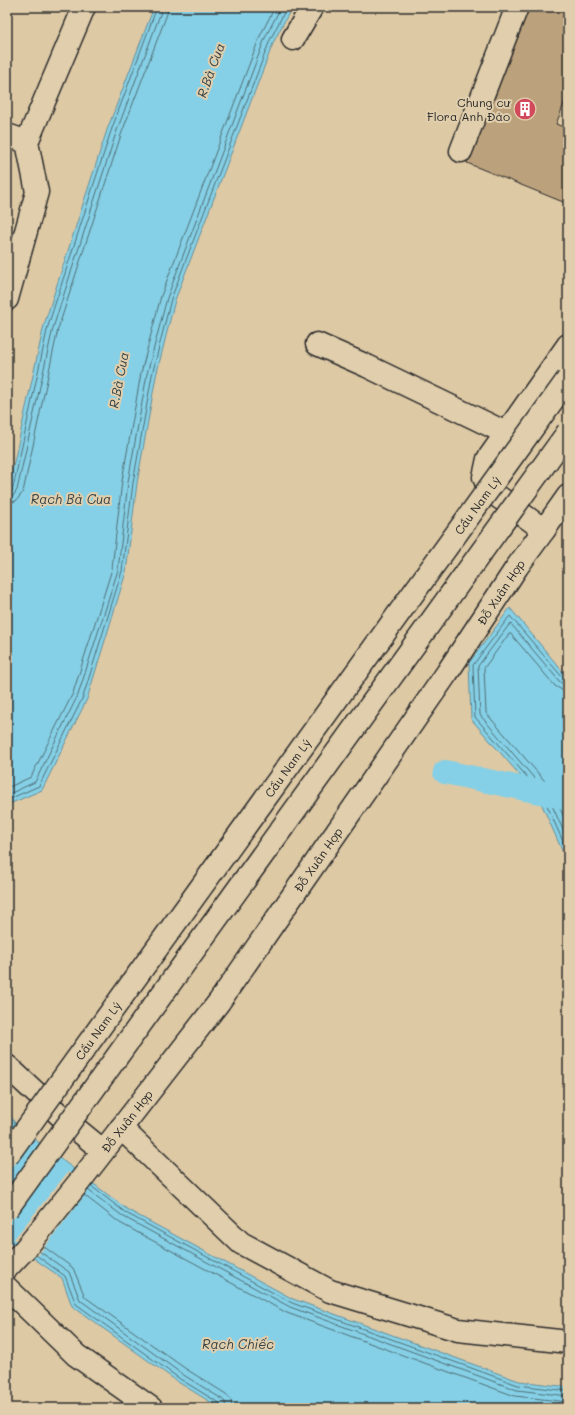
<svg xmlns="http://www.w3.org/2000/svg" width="575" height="1415" viewBox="0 0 575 1415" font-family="Mali,sans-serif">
<rect width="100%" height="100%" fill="#dec9a5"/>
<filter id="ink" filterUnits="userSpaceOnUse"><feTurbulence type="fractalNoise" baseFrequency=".025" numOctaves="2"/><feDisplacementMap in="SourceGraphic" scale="8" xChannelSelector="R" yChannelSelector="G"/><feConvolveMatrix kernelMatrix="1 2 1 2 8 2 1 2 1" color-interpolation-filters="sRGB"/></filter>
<g filter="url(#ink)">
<path fill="#85d0e6" stroke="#618e9b" d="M154,7H292L274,41L175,300L156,376L137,483L126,572L87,699L42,790L7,805V499L13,467L44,325L107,130Z
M510,608L568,678V858L565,857L538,796L471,719L469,663Z
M7,1110L16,1125L128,1210L293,1299L519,1381L568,1387V1408H220L178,1382L72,1306L62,1278L7,1240Z"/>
<path fill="#dec9a5" d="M68,1172L90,1188L37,1257L14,1239Z"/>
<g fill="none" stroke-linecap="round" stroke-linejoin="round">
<path stroke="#4f6d76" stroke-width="1" d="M7,492H11L13,488L48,326L111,131L157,7
M7,497L13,496L17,490L53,328L116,133L161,12L162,7
M7,503L16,501L23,492L58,329L121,135L167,14L168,7
M568,680L563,678L510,616L509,617L473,665L475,717L542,794L568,853
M568,685L564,684L560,682L511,624L509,625L478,666L480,715L546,792L568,841
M568,691L562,690L555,686L511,634H509L484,668L486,713L550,787L568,826
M7,788L31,777L73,693L112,569L122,481L141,373L161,296L260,36L275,7
M7,795L35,782L78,695L118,570L128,482L147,374L167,298L265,38L281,7
M7,800L39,786L83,697L122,571L133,483L152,375L171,299L270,40L287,7
M91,1186L126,1213L292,1303L518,1385L568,1391
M88,1190L124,1217L290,1307L517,1390L568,1396
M84,1195L120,1223L287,1313L515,1396L568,1402
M43,1246L73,1268L85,1297L186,1369L226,1394L231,1400L232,1408
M39,1251L69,1272L80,1300L182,1374L222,1399L225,1402L226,1408
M36,1255L65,1276L76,1304L180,1379L219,1403L221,1408"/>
<path stroke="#85d0e6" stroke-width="24" d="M445,772L568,798"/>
</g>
<path fill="#bca27b" stroke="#2b2b2b" d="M528,7H568V94L556,124L568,129V204L467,163Z"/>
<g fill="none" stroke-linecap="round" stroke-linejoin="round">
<g stroke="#2b2b2b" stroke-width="25">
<path id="street" d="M293,39L312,7
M7,135L27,142
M461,151L517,7
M7,299L37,192L27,142L84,7
M317,344L367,366L506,433
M568,345L488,459L484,477L489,490L544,530L568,496
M7,1066L63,1118L102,1150
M121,1128L241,1243L330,1291L458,1330L568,1342
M7,1268L26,1248
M7,1288L76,1355L151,1408"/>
</g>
<g stroke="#2b2b2b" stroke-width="25">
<g id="secondary">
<path id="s1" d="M26,1248L80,1181L219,1002L447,673L517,567L544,530"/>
</g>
</g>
<use href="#street" stroke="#e0ceac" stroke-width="22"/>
<use href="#secondary" stroke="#e0ceac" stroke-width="22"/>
<g stroke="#2b2b2b" stroke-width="25" stroke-linecap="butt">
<g id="secondary-bridge">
<path id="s2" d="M7,1156L568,379"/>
<path d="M7,1209L568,432"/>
</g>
</g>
<use href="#secondary-bridge" stroke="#e0ceac" stroke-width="22"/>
</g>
</g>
<defs>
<g id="building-disc" transform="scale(1.15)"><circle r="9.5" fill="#d1495b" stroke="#e0ceac"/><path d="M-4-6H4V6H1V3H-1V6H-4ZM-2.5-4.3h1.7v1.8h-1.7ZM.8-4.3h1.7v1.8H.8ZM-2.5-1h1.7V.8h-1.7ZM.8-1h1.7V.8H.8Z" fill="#fff"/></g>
</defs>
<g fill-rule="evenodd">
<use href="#building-disc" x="525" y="109"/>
</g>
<g text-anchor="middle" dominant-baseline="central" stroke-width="4" stroke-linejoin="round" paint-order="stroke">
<g font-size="12" fill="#2b2b2b" stroke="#e0ceac" text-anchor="end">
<text x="510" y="102">Chung cư<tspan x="510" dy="14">Flora Anh Đào</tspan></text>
</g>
<g font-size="12" fill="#2b2b2b" stroke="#e0ceac">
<text stroke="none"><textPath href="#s2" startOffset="803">Cầu Nam Lý</textPath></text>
<text stroke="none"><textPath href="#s1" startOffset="810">Đỗ Xuân Hợp</textPath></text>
<text stroke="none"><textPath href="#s2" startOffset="479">Cầu Nam Lý</textPath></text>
<text stroke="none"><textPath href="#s1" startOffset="486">Đỗ Xuân Hợp</textPath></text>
<text stroke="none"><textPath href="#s2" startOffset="155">Cầu Nam Lý</textPath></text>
<text stroke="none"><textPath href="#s1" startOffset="162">Đỗ Xuân Hợp</textPath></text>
</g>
<g font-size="13" font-style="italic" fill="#384447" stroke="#e0ceac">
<text transform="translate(210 70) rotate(-70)">R.Bà Cua</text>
<text transform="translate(118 380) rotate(-79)">R.Bà Cua</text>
<text x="71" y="498">Rạch Bà Cua</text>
<text x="238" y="1343">Rạch Chiếc</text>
</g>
</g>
<rect width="575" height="1415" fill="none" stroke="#e0ceac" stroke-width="24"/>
<rect x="12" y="12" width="551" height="1391" fill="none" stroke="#2b2b2b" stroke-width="1.5" filter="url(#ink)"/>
</svg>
